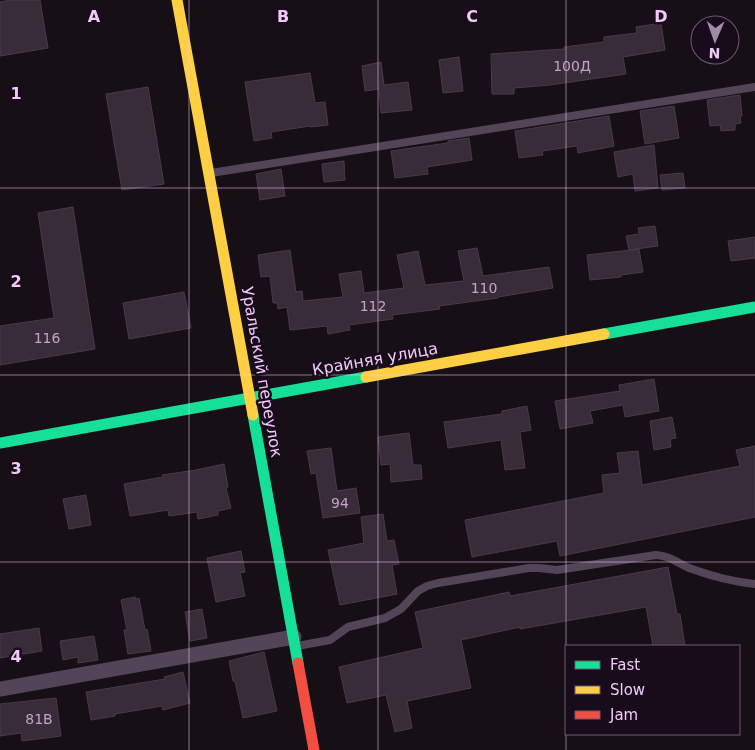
<svg xmlns="http://www.w3.org/2000/svg" width="755" height="750" viewBox="0 0 755 750" font-family="'DejaVu Sans',sans-serif">
<rect width="100%" height="100%" fill="#161016"/>
<path fill="#382c39" stroke="#493a4a" d="M11,0H40L48,48L0,56V2Z
M661,23L665,50L623,57L626,74L550,85L514,88V94H492L491,54L564,49V47L604,42V37L637,33L636,27Z
M459,57L463,91L443,93L439,60Z
M381,62L384,85L408,82L412,110L381,113L379,89L365,91L362,66Z
M310,73L315,103L325,102L328,125L310,127V126L271,132L272,138L254,141L245,82Z
M148,87L164,184L122,190L106,94Z
M740,95L742,116H740L741,123L735,124V130L721,131L720,125L710,126L707,100Z
M674,106L679,138L645,144L640,111Z
M609,116L614,146L578,153L577,146L542,151L543,155L519,158L515,131Z
M469,138L472,160L427,167L428,174L395,178L391,151L448,143V141Z
M654,145L658,188L635,191L633,174L618,177L614,152Z
M344,161L345,180L324,182L322,164Z
M281,169L285,196L260,200L256,174Z
M683,173L685,188L662,190L660,175Z
M73,207L95,349L0,365V326L54,318L38,213Z
M655,226L658,246L629,250L626,236L639,234L638,228Z
M755,237V258L731,261L728,241Z
M477,248L483,276L549,267L553,288L498,297V298L439,306L440,309L392,315L393,319L349,325L350,330L328,334L327,326L290,330L287,307L278,309L277,303H273L270,276L261,277L258,255L290,250L296,292L302,291L303,301L343,297L339,274L361,271L364,293L404,288L397,255L418,251L425,285L464,281L458,251Z
M639,249L643,272L621,275V277L590,280L587,255Z
M184,292L191,328L129,339L123,303Z
M654,379L659,411L625,417L623,405L590,411L593,423L560,429L555,401L620,391L619,385Z
M527,406L531,430L520,432L525,468L505,470L501,440L448,448L444,422L502,414V411Z
M672,417L676,438L670,439L671,447L654,450L650,421Z
M409,433L413,465H421L422,479L391,482L390,464L381,465L378,437Z
M755,446V517L560,556L557,541L472,557L465,520L604,493L602,475L620,473L617,453L638,451L642,485L740,466L736,450Z
M331,448L337,491L356,488L360,513L323,518L316,473L311,474L307,451Z
M224,464L228,487L226,488L231,508L218,511V515L198,519L197,512L169,516L168,510L130,516L124,484L163,477L162,475L196,470Z
M86,495L91,525L69,529L63,499Z
M383,514L387,541L394,540L399,564L392,565L397,594L340,605L328,550L364,543L361,517Z
M241,551L245,572L240,573L245,596L216,602L207,558Z
M668,567L677,614H680L685,646H653L646,607L520,629V627L461,640L471,688L407,701L412,728L395,732L386,695L347,703L339,667L423,648L415,612L509,592L510,596Z
M135,597L136,599L139,598L145,630L147,629L151,651L128,654L124,630H127L121,600Z
M202,609L207,638L190,641L185,612Z
M39,628L42,651L0,658V634Z
M94,636L98,660L78,663V657L63,660L60,641Z
M264,652L277,711L243,718L235,681H233L229,661Z
M183,672L190,703L163,710L162,706L115,714V716L91,720L86,692L165,679L164,677Z
M56,698L61,736L22,741L21,733L0,736V704Z"/>
<g fill="none" stroke-linecap="round" stroke-linejoin="round">
<path stroke="#524557" stroke-width="8" d="M211,173L755,87
M297,646L330,640L348,627L385,618L401,609L418,591L427,586L438,583L529,568H539L557,570L656,555C672,556 678,564 692,569C711,576 736,582 755,584"/>
<path stroke="#524557" stroke-width="15" d="M0,689L294,637"/>
<path stroke="#16e098" stroke-width="11" d="M604,334L755,307
M253,415L298,663
M0,443L366,377"/>
<path stroke="#ffcf43" stroke-width="11" d="M177,0L253,415
M366,377L604,334"/>
<path stroke="#f24e42" stroke-width="11" d="M298,663L314,750"/>
</g>
<path fill="none" stroke="#f2cafa" stroke-width="1" stroke-opacity="0.55" d="M189,0V750M378,0V750M566,0V646M0,188H755M0,375H755M0,562H755M566,646V734M566,734V750"/>
<g text-anchor="middle" dominant-baseline="central" stroke-width="5" stroke-linejoin="round" paint-order="stroke">
<g font-size="14" fill="#c4a2ca">
<text x="572" y="66">100Д</text>
<text x="484" y="288">110</text>
<text x="373" y="306">112</text>
<text x="47" y="338">116</text>
<text x="340" y="503">94</text>
<text x="39" y="719">81В</text>
</g>
<g font-size="16" fill="#f2cafa" stroke="#180c1a">
<text transform="translate(375 359) rotate(-10)">Крайняя улица</text>
<text transform="translate(262 372) rotate(80)">Уральский переулок</text>
</g>
</g>
<g font-size="16" text-anchor="middle" font-weight="bold" fill="#f2cafa" stroke="#180c1a" stroke-width="5" stroke-linejoin="round" paint-order="stroke">
<text x="94" y="22">A</text>
<text x="283" y="22">B</text>
<text x="472" y="22">C</text>
<text x="661" y="22">D</text>
<text x="16" y="99">1</text>
<text x="16" y="287">2</text>
<text x="16" y="474">3</text>
<text x="16" y="662">4</text>
</g>
<rect x="565" y="645" width="175" height="90" fill="#180c1a" stroke="#6f5874"/>
<rect x="575" y="661" width="25" height="8" fill="#16e098" stroke="#6f5874"/>
<text x="610" y="670" font-size="15" fill="#f2cafa">Fast</text>
<rect x="575" y="686" width="25" height="8" fill="#ffcf43" stroke="#6f5874"/>
<text x="610" y="695" font-size="15" fill="#f2cafa">Slow</text>
<rect x="575" y="711" width="25" height="8" fill="#f24e42" stroke="#6f5874"/>
<text x="610" y="720" font-size="15" fill="#f2cafa">Jam</text>
<g transform="translate(715 40) rotate(182)"><circle r="24" fill="#180c1a" stroke="#6f5874"/>
<path d="M0-4L9 19L0 12L-9 19Z" fill="#a589aa"/>
<text y="-8" font-size="14" font-weight="bold" text-anchor="middle" fill="#f2cafa">N</text>
</g>
</svg>
